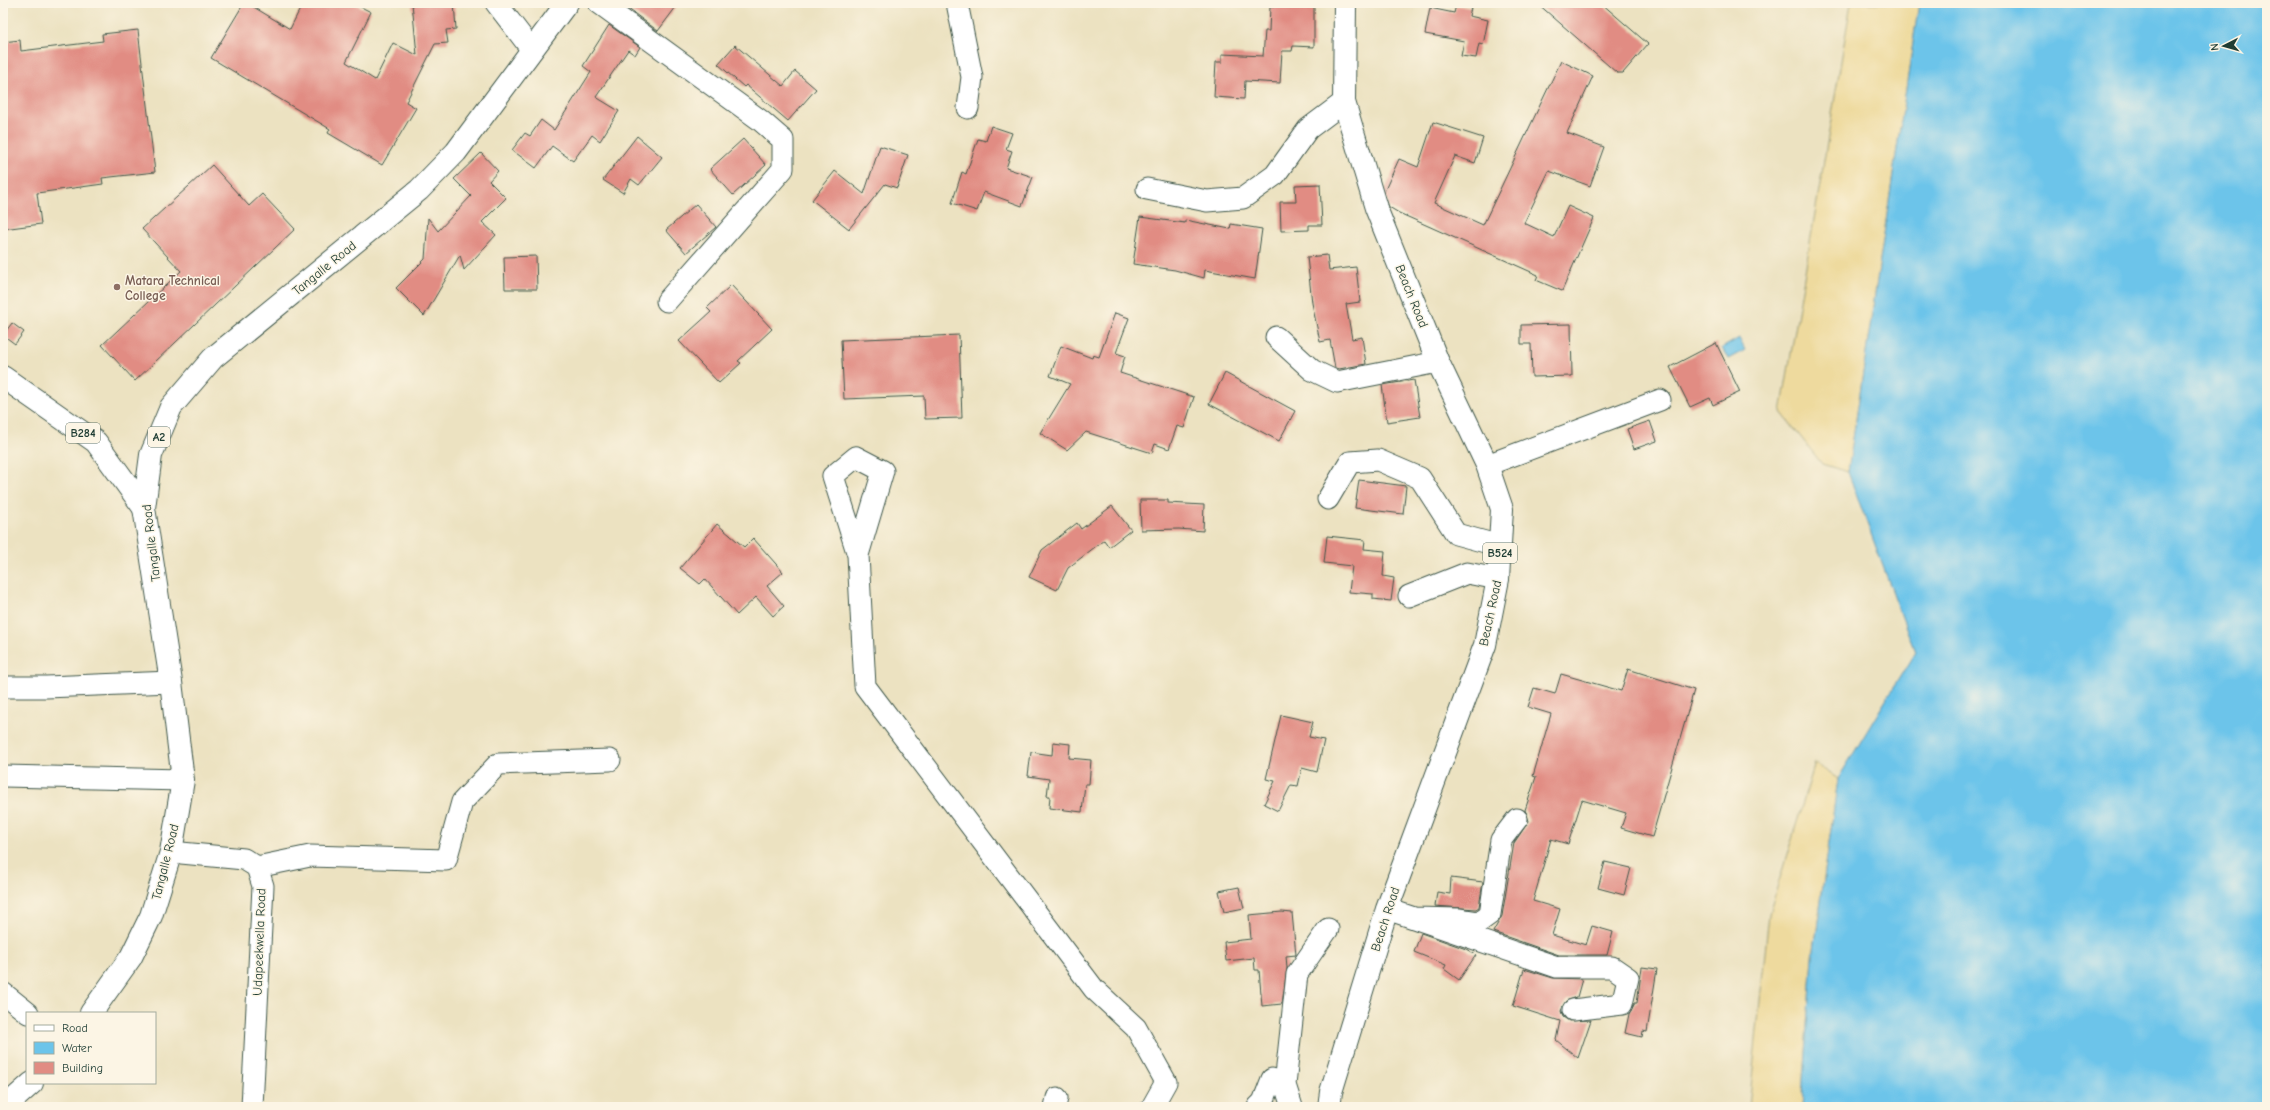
<svg xmlns="http://www.w3.org/2000/svg" width="2270" height="1110" viewBox="0 0 2270 1110" font-family="'Comic Neue',sans-serif">
<rect width="100%" height="100%" fill="#fcf5e5"/>
<filter id="ink" filterUnits="userSpaceOnUse"><feTurbulence type="fractalNoise" baseFrequency=".025" numOctaves="2"/><feDisplacementMap in="SourceGraphic" scale="8" xChannelSelector="R" yChannelSelector="G"/><feConvolveMatrix kernelMatrix="1 2 1 2 8 2 1 2 1" color-interpolation-filters="sRGB"/></filter>
<filter id="wash" filterUnits="userSpaceOnUse"><feTurbulence type="fractalNoise" baseFrequency=".012" numOctaves="4" result="noise"/><feDisplacementMap in="SourceGraphic" scale="16" xChannelSelector="R" yChannelSelector="G"/><feGaussianBlur stdDeviation="0.9" result="paint"/><feColorMatrix in="noise" values="0 0 0 0 0 0 0 0 0 0 0 0 0 0 0 0 0 1.4 0 .05"/><feComposite in="paint" operator="in"/></filter>
<g filter="url(#wash)">
<rect width="100%" height="100%" fill="#ece2c1"/>
<path fill="#eeda9e" stroke="#868c69" d="M1851,3H1919L1848,472L1822,464L1781,412Z
M1815,763L1838,779L1813,957L1802,1107H1749L1769,914Z"/>
<path fill="#6cc4ea" stroke="#46808f" d="M1919,3H2267V1107H1802L1813,957L1838,779L1915,652L1848,472Z
M1739,338L1745,350L1728,359L1722,348Z"/>
<g id="blocks">
<path fill="#e18c83" d="M244,3H247L290,29L303,3H353L371,12L346,62L375,80L393,43L417,55L412,3H454L456,29L446,30L448,43L435,44L406,102L416,108L382,165L328,133L330,129L211,58Z
M631,3H679L658,31L627,8Z
M1274,3H1314V47L1293,46L1292,51H1282L1280,83L1245,81L1244,99L1214,97L1216,62H1222V54L1263,56L1265,31H1269L1270,7H1274Z
M1537,3H1601L1648,44L1623,73H1617Z
M1456,5L1471,8L1469,16L1488,20L1483,45L1479,44L1476,58L1461,56L1464,41L1425,34L1430,8L1454,13Z
M609,25L640,47L635,55L628,50L596,97L619,111L600,141L592,135L573,161L552,146L536,168L512,150L525,133L530,136L541,120L554,130L591,72L583,66Z
M138,30L155,172L102,178L103,184L37,193L41,224L3,229V42L20,40L21,51L103,41L102,34Z
M735,45L783,86L795,71L816,89L788,121L746,85L744,87L718,64Z
M1561,61L1593,76L1567,133L1604,147L1590,186L1549,171L1524,223L1554,237L1568,206L1594,218L1562,291L1536,280L1538,275L1399,213L1389,207L1384,192L1399,159L1418,167L1433,122L1483,138L1475,163L1455,156L1434,203L1483,225Z
M991,126L1012,133L1006,149L1012,151L1006,168L1033,177L1022,206L984,192L977,211L952,203L962,172L966,174L978,139L986,141Z
M637,136L662,157L639,185L631,179L623,193L603,180Z
M743,139L766,165L733,195L710,169Z
M880,146L908,155L897,188L885,184L849,229L812,200L835,171L864,194Z
M481,153L498,171L489,181L506,198L482,222L496,235L464,270L460,255L424,316L396,288L425,259L428,218L438,231L471,196L454,179Z
M212,165L249,206L262,194L295,229L135,381L102,345L181,271L142,229Z
M1320,184L1322,225H1309V230L1281,231L1280,202H1296L1295,185Z
M696,204L716,227L686,253L666,230Z
M1140,217L1185,223V220L1230,229L1231,224L1262,229L1255,279L1205,270L1204,278L1175,270L1133,264Z
M1327,255L1329,270L1356,267L1360,302L1346,304L1352,339L1362,337L1366,364L1339,369L1335,368L1330,340L1320,342L1312,303L1307,257Z
M536,256L537,289H505L504,257Z
M731,285L772,329L738,361L741,363L719,383L679,341L711,312L707,308Z
M1115,313L1129,318L1116,353L1125,356L1120,373L1194,397L1184,428L1177,426L1169,449L1155,444L1152,453L1086,432L1067,450L1040,433L1070,384L1050,376L1061,346L1092,358L1093,355L1099,357Z
M12,323L24,332L15,344L3,335Z
M1571,324L1572,376L1532,377L1531,344H1521V325Z
M959,335L962,418L925,419L924,396L844,399L841,340Z
M1716,343L1740,392L1713,405L1710,398L1690,407L1670,367Z
M1225,373L1295,411L1279,441L1209,404Z
M1414,380L1420,417L1387,422L1382,385Z
M1650,421L1657,441L1634,449L1627,429Z
M1359,480L1406,486L1403,514L1355,508Z
M1140,500H1168V503L1204,505L1203,531L1179,529L1141,530Z
M1112,506L1131,530L1109,547L1104,540L1068,568L1057,590L1029,577L1042,550L1077,523L1081,529Z
M717,524L744,547L753,538L783,572L767,586L784,606L773,616L756,597L737,615L705,579L700,584L680,568Z
M1327,536L1365,540L1364,549L1385,551L1383,576L1394,578L1391,601L1373,599V594L1349,592L1352,566L1324,563Z
M1628,669L1694,690L1652,837L1621,828L1626,813L1582,800L1568,844L1551,839L1533,901L1560,909L1552,935L1586,945L1592,926L1613,932L1607,955H1559L1493,932L1502,916L1514,843L1529,821L1525,810L1536,777L1533,776L1551,714L1528,707L1534,688L1555,694L1561,674L1621,691Z
M1281,715L1313,722L1309,737L1324,740L1317,772L1302,768L1298,786L1291,785L1278,811L1264,804L1275,781L1266,779Z
M1053,742L1070,744L1069,758L1091,760L1089,784H1085L1082,812L1049,808L1050,796H1047L1049,779L1028,776L1031,752L1052,755Z
M1605,862L1631,868L1624,895L1598,888Z
M1451,878L1483,882L1479,907L1476,909L1435,906L1437,892L1450,894Z
M1239,887L1244,908L1224,912L1219,891Z
M1282,912L1292,913L1296,955L1286,956L1287,968L1282,1004L1262,1006L1259,970H1255L1254,958L1226,961L1224,942L1251,939L1249,915Z
M1421,933L1466,949L1476,955L1459,980L1444,969L1446,965L1414,952Z
M1642,967L1657,969L1647,1032L1643,1031L1642,1037L1625,1033L1629,1014L1635,1003H1637Z
M1524,969L1553,978L1582,979L1577,997L1566,1001L1561,1011L1563,1017L1569,1021L1591,1020L1578,1058L1556,1040L1560,1021L1513,1006Z"/>
</g>
</g>
<g filter="url(#ink)">
<use href="#blocks" fill-opacity="0" stroke="#3e5649" stroke-width="1"/>
<g fill="none" stroke-linecap="round" stroke-linejoin="round">
<g stroke="#3e5649" stroke-width="23">
<path id="minor" d="M496,3L532,50
M599,3L760,120L783,140V169L667,301
M957,3L972,77L968,108
M1147,189L1207,201L1243,198L1275,175L1308,129L1344,102
M1276,337L1312,370L1337,382L1438,362
M1487,465L1660,400
M1328,499L1350,462L1378,460L1420,478L1456,534L1500,546
M858,555L883,471L856,457L833,476L858,555L865,686L1094,989L1136,1028L1166,1082L1152,1107
M1409,596L1467,573L1498,579
M3,687H46L171,682
M3,776L183,780
M171,852L244,859L257,867L263,886L252,1107
M257,867L310,856L446,860L462,802L498,764L610,760
M1387,909L1414,918L1460,919L1479,922L1490,914L1501,840L1517,819
M1414,918L1557,967H1612L1628,978L1622,1004L1573,1010
M3,993L28,1013
M1285,1085L1297,974L1328,929
M1055,1107L1057,1098
M1258,1107L1263,1102L1272,1079L1285,1085L1292,1107"/>
</g>
<g stroke="#3e5649" stroke-width="24">
<path id="primary" d="M3,377L96,442L144,508
M1329,1107L1331,1092L1387,909L1485,645L1498,579L1502,509L1487,465L1438,362L1376,208L1344,102L1345,3"/>
</g>
<g stroke="#3e5649" stroke-width="24">
<path id="trunk" d="M91,1013L131,957L151,916L171,852L183,780L171,682L144,508L151,455L171,407L213,358L419,190L456,152L567,3
M5,1107L32,1083"/>
</g>
<use href="#minor" stroke="#fff" stroke-width="21"/>
<use href="#primary" stroke="#fff" stroke-width="22"/>
<use href="#trunk" stroke="#fff" stroke-width="22"/>
</g>
</g>
<circle fill="#8d6e63" stroke="#fcf5e5" stroke-width="1.5" cx="117" cy="287" r="4"/>
<g text-anchor="middle" dominant-baseline="central" stroke-width="3" stroke-linejoin="round" paint-order="stroke">
<g fill="#fcf5e5" stroke="#617469" stroke-width="1">
<rect x="66" y="423" width="34" height="20" rx="3"/>
<rect x="148" y="427" width="22" height="20" rx="3"/>
<rect x="1483" y="543" width="34" height="20" rx="3"/>
</g>
<g font-size="12" font-weight="bold" fill="#1f3d34">
<text x="83" y="433">B284</text>
<text x="159" y="437">A2</text>
<text x="1500" y="553">B524</text>
</g>
<g font-size="13" fill="#1f3d34" stroke="#fcf5e5">
<text transform="translate(324 268) rotate(-39)">Tangalle Road</text>
<text transform="translate(1412 296) rotate(68)">Beach Road</text>
<text transform="translate(151 543) rotate(-97)">Tangalle Road</text>
<text transform="translate(1490 613) rotate(-78)">Beach Road</text>
<text transform="translate(165 862) rotate(-76)">Tangalle Road</text>
<text transform="translate(1385 919) rotate(-72)">Beach Road</text>
<text transform="translate(259 942) rotate(-88)">Udapeekwella Road</text>
</g>
<g font-size="13" font-weight="bold" fill="#785e54" stroke="#fcf5e5" text-anchor="start">
<text x="125" y="280">Matara Technical<tspan x="125" dy="15">College</tspan></text>
</g>
</g>
<rect width="2270" height="1110" fill="none" stroke="#fcf5e5" stroke-width="16"/>
<rect x="26" y="1012" width="130" height="72" fill="#fcf5e5" stroke="#a4ab9e"/>
<rect x="34" y="1025" width="20" height="6" fill="#ffffff" stroke="#a4ab9e"/>
<text x="62" y="1032" font-size="12" fill="#1f3d34">Road</text>
<rect x="34" y="1042" width="20" height="12" fill="#6cc4ea" stroke="#a4ab9e"/>
<text x="62" y="1052" font-size="12" fill="#1f3d34">Water</text>
<rect x="34" y="1062" width="20" height="12" fill="#e18c83" stroke="#a4ab9e"/>
<text x="62" y="1072" font-size="12" fill="#1f3d34">Building</text>
<g transform="translate(2224 46) rotate(264)" stroke="#fcf5e5" stroke-width="3" paint-order="stroke">
<path d="M0-3L7 15L0 10L-7 15Z" fill="#1f3d34"/>
<text y="-6" font-size="11" font-weight="bold" text-anchor="middle" fill="#1f3d34">N</text>
</g>
</svg>
